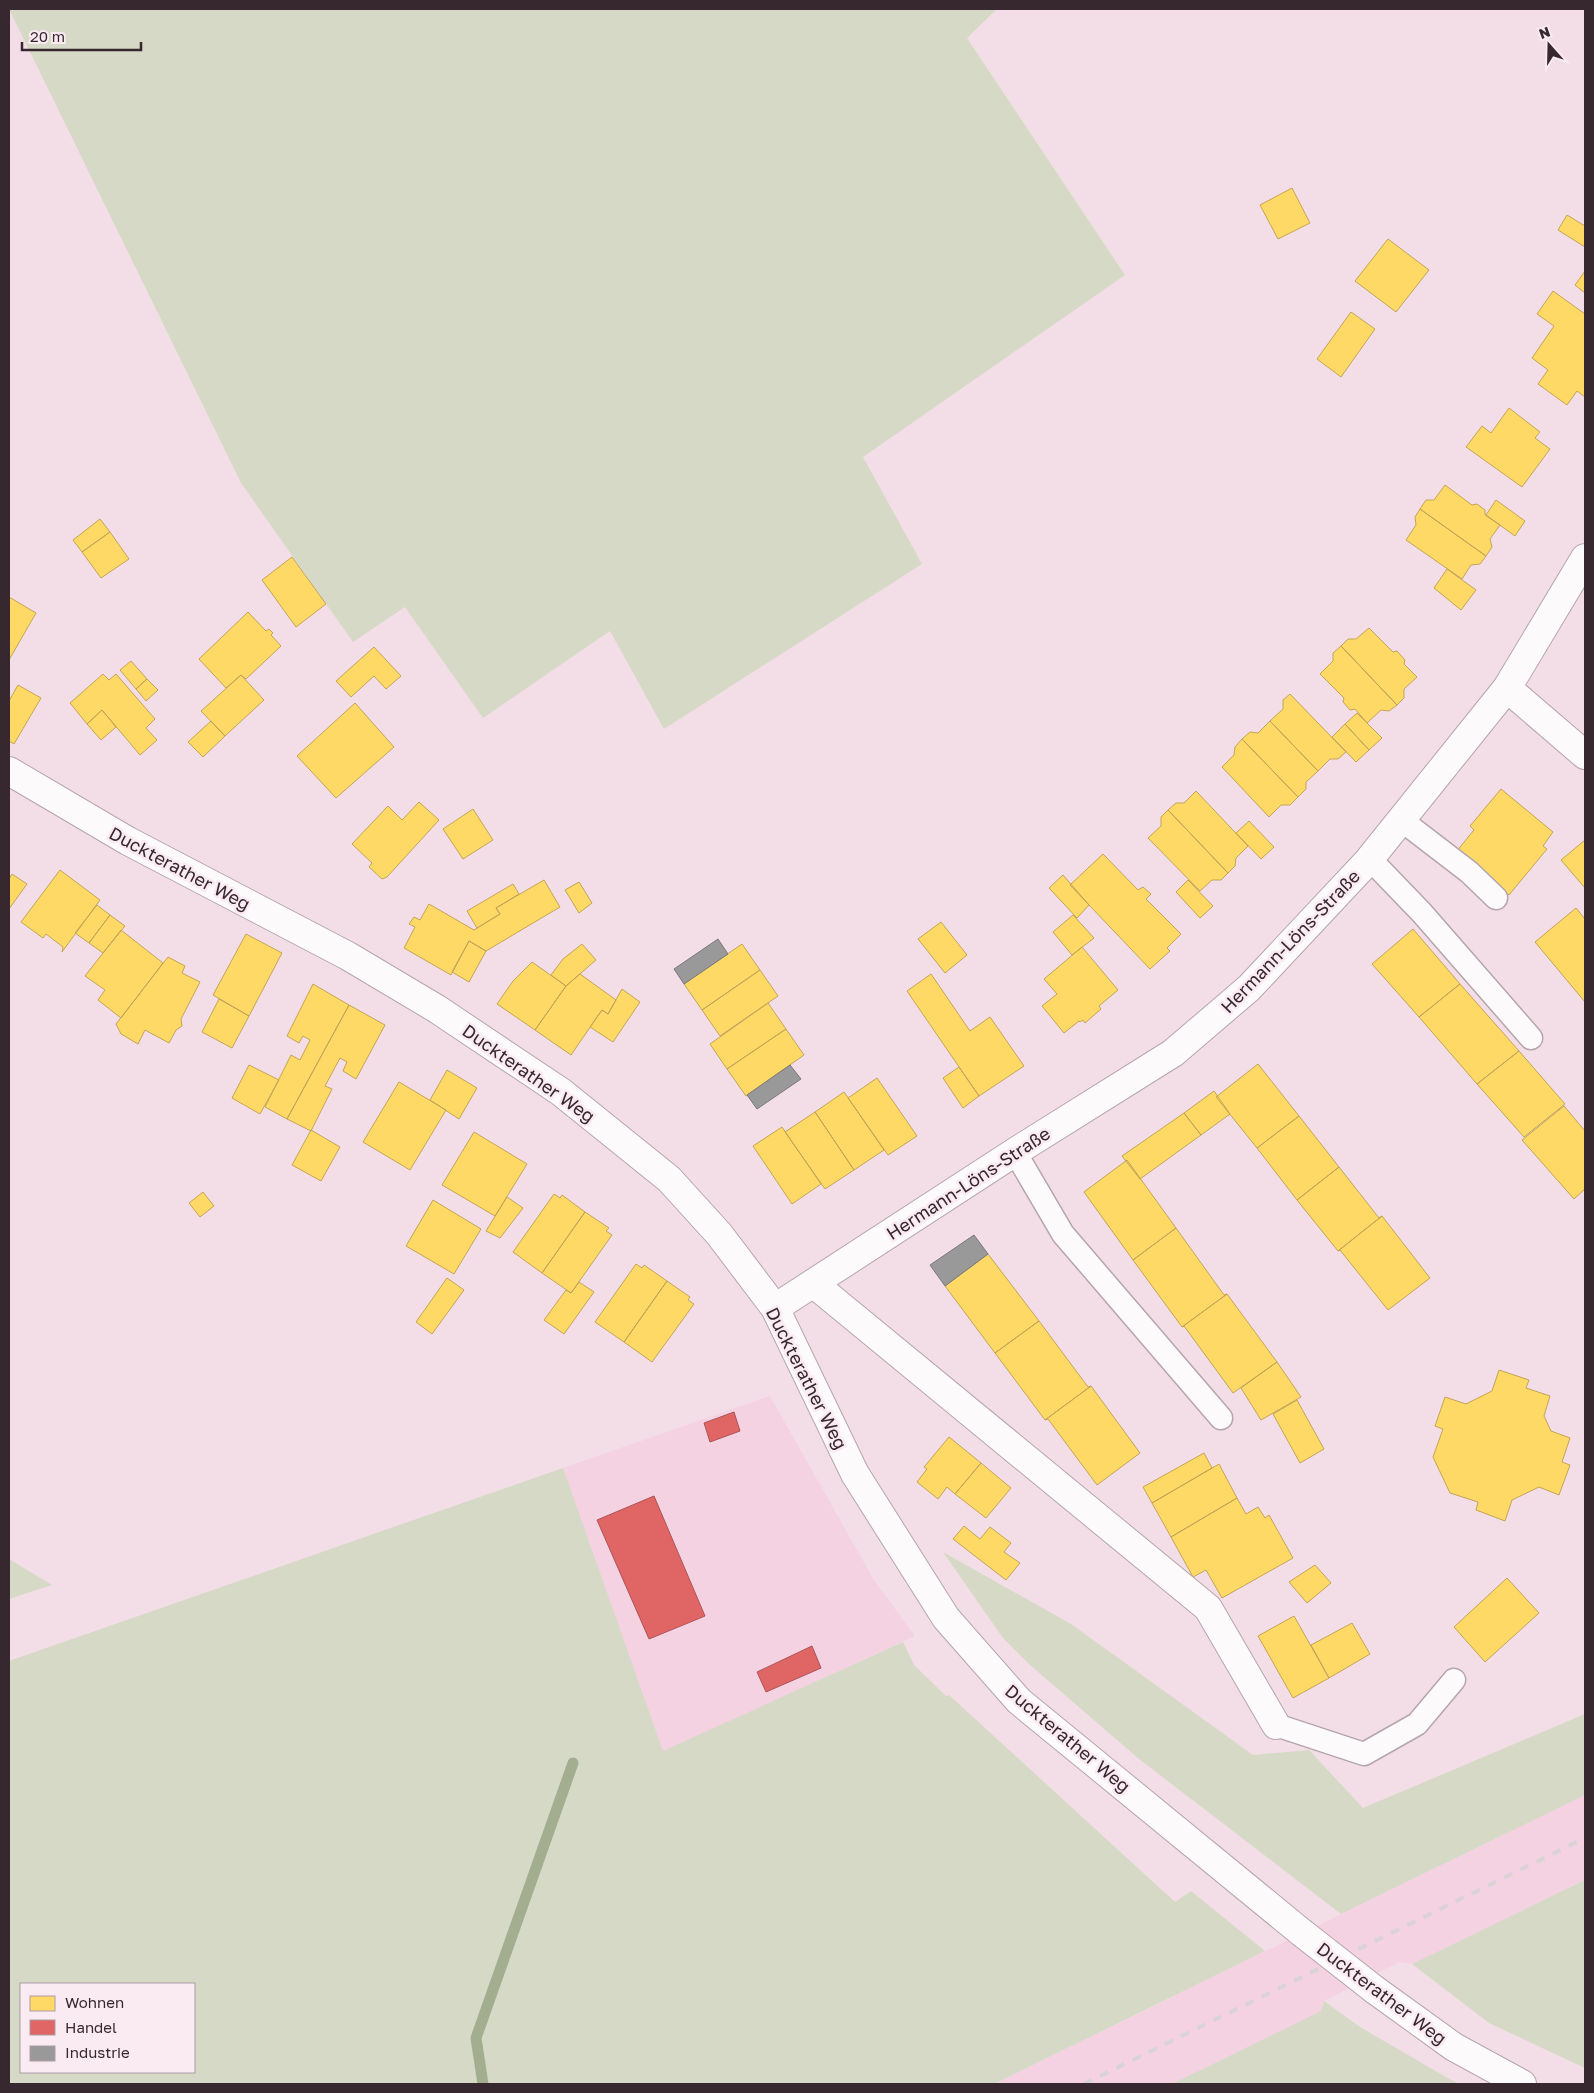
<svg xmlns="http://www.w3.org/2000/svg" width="1594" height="2093" viewBox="0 0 1594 2093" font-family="'Golos Text',sans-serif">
<rect width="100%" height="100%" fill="#f3dee8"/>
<path fill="#f4d2e2" d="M770,1396L874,1580L915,1636L663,1752L563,1468Z
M1585,1795V1880L1412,1964L1399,1962L1324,2001L1321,2011L1172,2084H994Z"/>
<path fill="#d5d9c5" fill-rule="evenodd" d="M9,9H997L967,38L1125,275L863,457L922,564L664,729L610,631L483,718L405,607L353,642L241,483Z
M563,1468L663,1751L903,1642L914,1665L946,1696L949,1695L1175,1902L1191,1891L1265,1951L994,2084H9V1661ZM21,1984H194V2072H21Z
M943,1552L1071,1624L1253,1755L1309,1750L1363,1808L1585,1714V1795L1341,1914L1139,1759L1029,1664L1003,1638Z
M9,1559L52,1585L9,1599Z
M1585,1880V2068L1489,2023L1412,1964Z
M1324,2001L1360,2027L1458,2084H1172L1321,2011Z"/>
<path fill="#ffd966" stroke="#c3a456" d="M1292,188L1310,223L1278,239L1260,205Z
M1567,215L1585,226V247L1558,230Z
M1388,239L1429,270L1396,312L1355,281Z
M1585,271V293L1575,285Z
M1553,291L1585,314V397L1577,391L1567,405L1538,384L1548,370L1532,358L1554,326L1537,314Z
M1351,312L1375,329L1341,377L1317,359Z
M1509,408L1540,432L1535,438L1550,449L1522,487L1466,447L1482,426L1491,433Z
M1445,485L1472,505L1477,504L1485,510V515L1500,525L1490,539L1492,547L1486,556L1420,509L1426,500H1434Z
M1496,500L1525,521L1515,536L1486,515Z
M1420,509L1486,556L1480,564L1471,565L1462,579L1406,540L1416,525L1415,517Z
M100,519L110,532L82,552L73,540Z
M110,532L129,559L101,578L82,552Z
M292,557L326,604L296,627L262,580Z
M1447,569L1476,590L1461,610L1434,588Z
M9,597L36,613L9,660Z
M248,612L266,631L269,629L273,633L271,635L281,646L246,679L241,675L226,688L199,659Z
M1369,628L1393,652L1397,651L1405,660L1404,664L1417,677L1404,689V698L1397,705L1341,646L1348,639H1356Z
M1341,646L1397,705L1389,711L1381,710L1367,723L1355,709L1350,710L1343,702L1344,698L1320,674L1333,661V653Z
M374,647L401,676L386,689L374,676L351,697L336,681Z
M131,661L147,679L136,689L120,670Z
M103,674L109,680L116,674L155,719L146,728L157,740L140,755L102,710L87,724L70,703Z
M241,675L264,700L225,736L201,711Z
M147,679L158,690L146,701L136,689Z
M18,685L41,698L14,744L9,741V701Z
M1290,694L1346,752L1338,759H1330L1318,771L1270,721L1283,709V700Z
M355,703L394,747L336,798L297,756Z
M102,710L116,727L101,740L87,724Z
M1357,713L1382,738L1369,750L1345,724Z
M211,721L225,736L203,757L188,742Z
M1270,721L1318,771L1306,782V789L1298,797L1242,739L1250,732L1258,733Z
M1345,724L1369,750L1356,762L1332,737Z
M1242,739L1298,797L1290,805H1281L1269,817L1222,767L1234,755L1235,747Z
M1501,789L1553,832L1543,846L1547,849L1509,895L1456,852L1474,830L1470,826Z
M1196,791L1248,846L1236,858L1235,866L1228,873L1168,810L1176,803H1184Z
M419,802L439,820L387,877L382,879L369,867L372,863L352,844L388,806L402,820Z
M473,809L493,840L463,859L443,829Z
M1168,810L1228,873L1221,880H1212L1200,891L1148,838L1161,826V817Z
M1249,821L1274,847L1261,859L1236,833Z
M1585,840V888L1561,860Z
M1103,854L1138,890L1143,887L1151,894L1146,899L1181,934L1167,948L1170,951L1150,969L1070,885Z
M60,870L100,900L62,952L63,947L46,934L43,938L21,922Z
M12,874L27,884L9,909V879Z
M1063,875L1089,905L1077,918L1049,888Z
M544,880L560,907L486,951L469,941L451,975L404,948L415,927L409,924L414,917L420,920L429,904L474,930L500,914L496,908Z
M1188,880L1213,906L1200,918L1176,892Z
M579,882L592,903L579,913L565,890Z
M513,884L519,894L496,908L500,914L477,928L467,911Z
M97,905L110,915L89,943L75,933Z
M1576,908L1585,919V1002L1535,942Z
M110,915L125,926L103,953L89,943Z
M1073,915L1094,938L1072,955L1053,932Z
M941,922L967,955L945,973L918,939Z
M1413,929L1460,984L1419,1017L1372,964Z
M121,930L163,963L121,1018L98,1000L105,990L85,976Z
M246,934L282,953L249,1016L213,995Z
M469,941L486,951L469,982L452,972Z
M582,944L596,960L566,986L551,975L563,959Z
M742,944L760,970L702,1010L684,984Z
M1082,947L1118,990L1099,1006L1101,1009L1085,1023L1083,1020L1080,1022L1079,1021L1064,1033L1042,1006L1057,994L1044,979Z
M168,957L185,966L182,973L200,982L181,1019L182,1026L176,1030L169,1043L145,1030L138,1044L121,1034L116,1024Z
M532,962L566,986L535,1030L497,1004L513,981Z
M760,970L778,996L720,1036L702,1010Z
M580,974L616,1000L608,1014L602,1010L571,1055L535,1030L566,986Z
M931,974L970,1031L990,1017L1024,1066L979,1096L907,991Z
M313,984L349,1005L287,1119L265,1107L291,1055L300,1060L310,1040L303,1036L299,1043L287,1036Z
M1460,984L1519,1051L1477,1084L1419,1017Z
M622,989L640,1002L613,1042L590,1027L602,1010L608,1014Z
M219,999L249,1016L232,1048L202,1032Z
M768,1003L786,1029L727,1069L710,1044Z
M349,1005L385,1025L356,1079L343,1071L347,1062L340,1058L325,1086L332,1089L311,1131L287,1119Z
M786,1029L804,1055L746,1096L727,1069Z
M1519,1051L1565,1104L1524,1137L1477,1084Z
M1258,1064L1299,1116L1257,1148L1216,1097Z
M249,1065L279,1080L260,1114L232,1098Z
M959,1067L979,1096L963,1108L943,1078Z
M447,1070L477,1088L459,1119L430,1100Z
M877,1078L917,1136L888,1155L848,1098Z
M399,1082L446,1110L410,1170L363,1142Z
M1214,1091L1230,1114L1201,1135L1184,1113Z
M844,1092L884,1150L854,1170L815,1112Z
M1564,1106L1585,1131V1189L1574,1199L1522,1140Z
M815,1112L854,1170L825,1189L785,1132Z
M1184,1113L1201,1135L1140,1179L1122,1156Z
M1299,1116L1339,1167L1297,1200L1257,1148Z
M782,1127L821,1184L792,1204L753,1146Z
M311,1130L340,1147L321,1181L292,1165Z
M474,1132L527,1164L495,1216L442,1185Z
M1127,1160L1176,1228L1133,1260L1084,1192Z
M1339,1167L1379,1218L1382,1216L1338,1251L1297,1200Z
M203,1192L214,1206L200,1217L189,1203Z
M554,1194L560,1198L562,1195L585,1212L542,1273L513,1252Z
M507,1197L523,1208L500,1238L486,1231Z
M433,1200L481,1229L454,1274L406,1246Z
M585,1212L609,1228L606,1231L612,1235L571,1293L542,1273Z
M1382,1216L1430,1278L1388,1310L1340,1250L1338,1251Z
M1176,1228L1224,1295L1227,1294L1182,1327L1133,1260Z
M988,1254L1039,1321L995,1353L945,1286Z
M636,1264L642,1268L644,1265L667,1281L624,1342L595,1322Z
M447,1278L464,1290L432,1334L416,1322Z
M667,1281L690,1297L688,1300L694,1304L652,1362L624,1342Z
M579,1282L594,1292L564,1334L544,1320L566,1290L571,1293Z
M1227,1294L1277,1362L1233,1393L1184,1326L1182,1327Z
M1039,1321L1088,1387L1091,1386L1045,1420L995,1353Z
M1277,1362L1301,1397L1261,1420L1241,1388Z
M1499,1370L1529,1380L1526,1388L1550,1396L1544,1416L1551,1431L1570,1438L1562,1462L1570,1465L1559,1495L1539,1487L1512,1500L1505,1521L1476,1510L1478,1502L1450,1493L1433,1457L1443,1429L1435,1426L1445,1397L1466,1404L1492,1391Z
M1091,1386L1140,1453L1097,1485L1048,1419L1045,1420Z
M1297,1400L1324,1449L1300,1463L1273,1414Z
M949,1437L981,1463L955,1494L947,1487L938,1499L917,1482L927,1469L924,1467Z
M1204,1453L1212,1468L1152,1503L1143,1487Z
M981,1463L1011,1488L986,1518L955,1494Z
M1219,1464L1237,1498L1171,1537L1152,1503Z
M1237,1498L1246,1514L1258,1507L1265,1518L1269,1515L1293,1558L1222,1598L1206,1570L1193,1577L1171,1537Z
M964,1526L980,1539L990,1527L1011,1543L1004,1552L1020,1563L1006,1580L953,1539Z
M1315,1565L1331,1583L1307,1603L1289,1582Z
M1507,1578L1539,1613L1485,1662L1454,1627Z
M1294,1616L1329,1678L1293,1698L1258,1636Z
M1352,1623L1370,1654L1329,1678L1311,1645Z"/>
<path fill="#e06666" stroke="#ad5356" d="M734,1412L740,1431L710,1442L704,1423Z
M654,1496L705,1616L649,1639L597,1520Z
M812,1646L821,1668L766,1692L757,1672Z"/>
<path fill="#999" stroke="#7c7779" d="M718,939L728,954L684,984L674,969Z
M790,1065L801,1079L757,1109L747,1095Z
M974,1235L988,1254L945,1286L930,1265Z"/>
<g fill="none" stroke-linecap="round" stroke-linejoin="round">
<path stroke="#a2ae8f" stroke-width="11" d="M483,2084L476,2038L573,1763"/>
<g stroke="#b5a5ad" stroke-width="25">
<path id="service" d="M1400,819L1469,872L1496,898
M1369,858L1422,913L1531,1038
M1015,1152L1063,1234L1221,1418
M1276,1725L1364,1754L1417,1724L1454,1680"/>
</g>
<g stroke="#b5a5ad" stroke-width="30">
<path id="minor" d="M1507,688L1585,755
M814,1284L1208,1608L1276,1725"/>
</g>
<g stroke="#b5a5ad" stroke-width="30">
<path id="tertiary" d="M9,771L128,841L348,956L437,1009L561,1092L669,1179L719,1234L775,1308L855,1474L946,1618L1019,1701L1301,1932
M775,1308L1015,1152L1173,1053L1249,988L1368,861L1507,688L1585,558
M1375,1990L1454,2047L1522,2084"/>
</g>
<use href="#service" stroke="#fdfafc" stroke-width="22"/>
<use href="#minor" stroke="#fdfafc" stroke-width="28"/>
<use href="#tertiary" stroke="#fdfafc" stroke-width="28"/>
<path stroke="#dad3d6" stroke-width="4" stroke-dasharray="9 9" stroke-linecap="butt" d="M1084,2084L1585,1838"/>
<g stroke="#b5a5ad" stroke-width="30" stroke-linecap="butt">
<path id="tertiary-bridge" d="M1301,1932L1375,1990"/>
</g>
<use href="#tertiary-bridge" stroke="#fdfafc" stroke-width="28"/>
</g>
<g text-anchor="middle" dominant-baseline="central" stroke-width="5" stroke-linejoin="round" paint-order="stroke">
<g font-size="18" fill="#37282f" stroke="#faeaf1">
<text transform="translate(180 868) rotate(28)">Duckterather Weg</text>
<text transform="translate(1290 941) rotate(-46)">Hermann-Löns-Straße</text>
<text transform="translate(529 1073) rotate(35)">Duckterather Weg</text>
<text transform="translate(968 1183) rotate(-33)">Hermann-Löns-Straße</text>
<text transform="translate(807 1378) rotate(63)">Duckterather Weg</text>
<text transform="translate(1068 1738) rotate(40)">Duckterather Weg</text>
<text transform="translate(1382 1993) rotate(37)">Duckterather Weg</text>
</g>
</g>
<rect width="1594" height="2093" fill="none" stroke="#37282f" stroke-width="20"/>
<rect x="20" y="1983" width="175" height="90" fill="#faeaf1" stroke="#ac9ca3"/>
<rect x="30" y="1996" width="25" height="15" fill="#ffd966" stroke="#ac9ca3"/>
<text x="65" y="2008" font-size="15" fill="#37282f">Wohnen</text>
<rect x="30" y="2020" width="25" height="15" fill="#e06666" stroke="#ac9ca3"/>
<text x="65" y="2033" font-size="15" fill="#37282f">Handel</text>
<rect x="30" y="2046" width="25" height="15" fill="#999999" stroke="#ac9ca3"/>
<text x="65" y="2058" font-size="15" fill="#37282f">Industrie</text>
<g transform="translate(1549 45) rotate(340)" stroke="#faeaf1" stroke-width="4" paint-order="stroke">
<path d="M0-4L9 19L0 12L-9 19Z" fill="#37282f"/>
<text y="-8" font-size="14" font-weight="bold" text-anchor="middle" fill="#37282f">N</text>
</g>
<path d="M22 42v8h119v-8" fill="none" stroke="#37282f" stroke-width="2.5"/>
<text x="30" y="42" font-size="15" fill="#37282f" stroke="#faeaf1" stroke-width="4" paint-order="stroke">20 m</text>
</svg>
